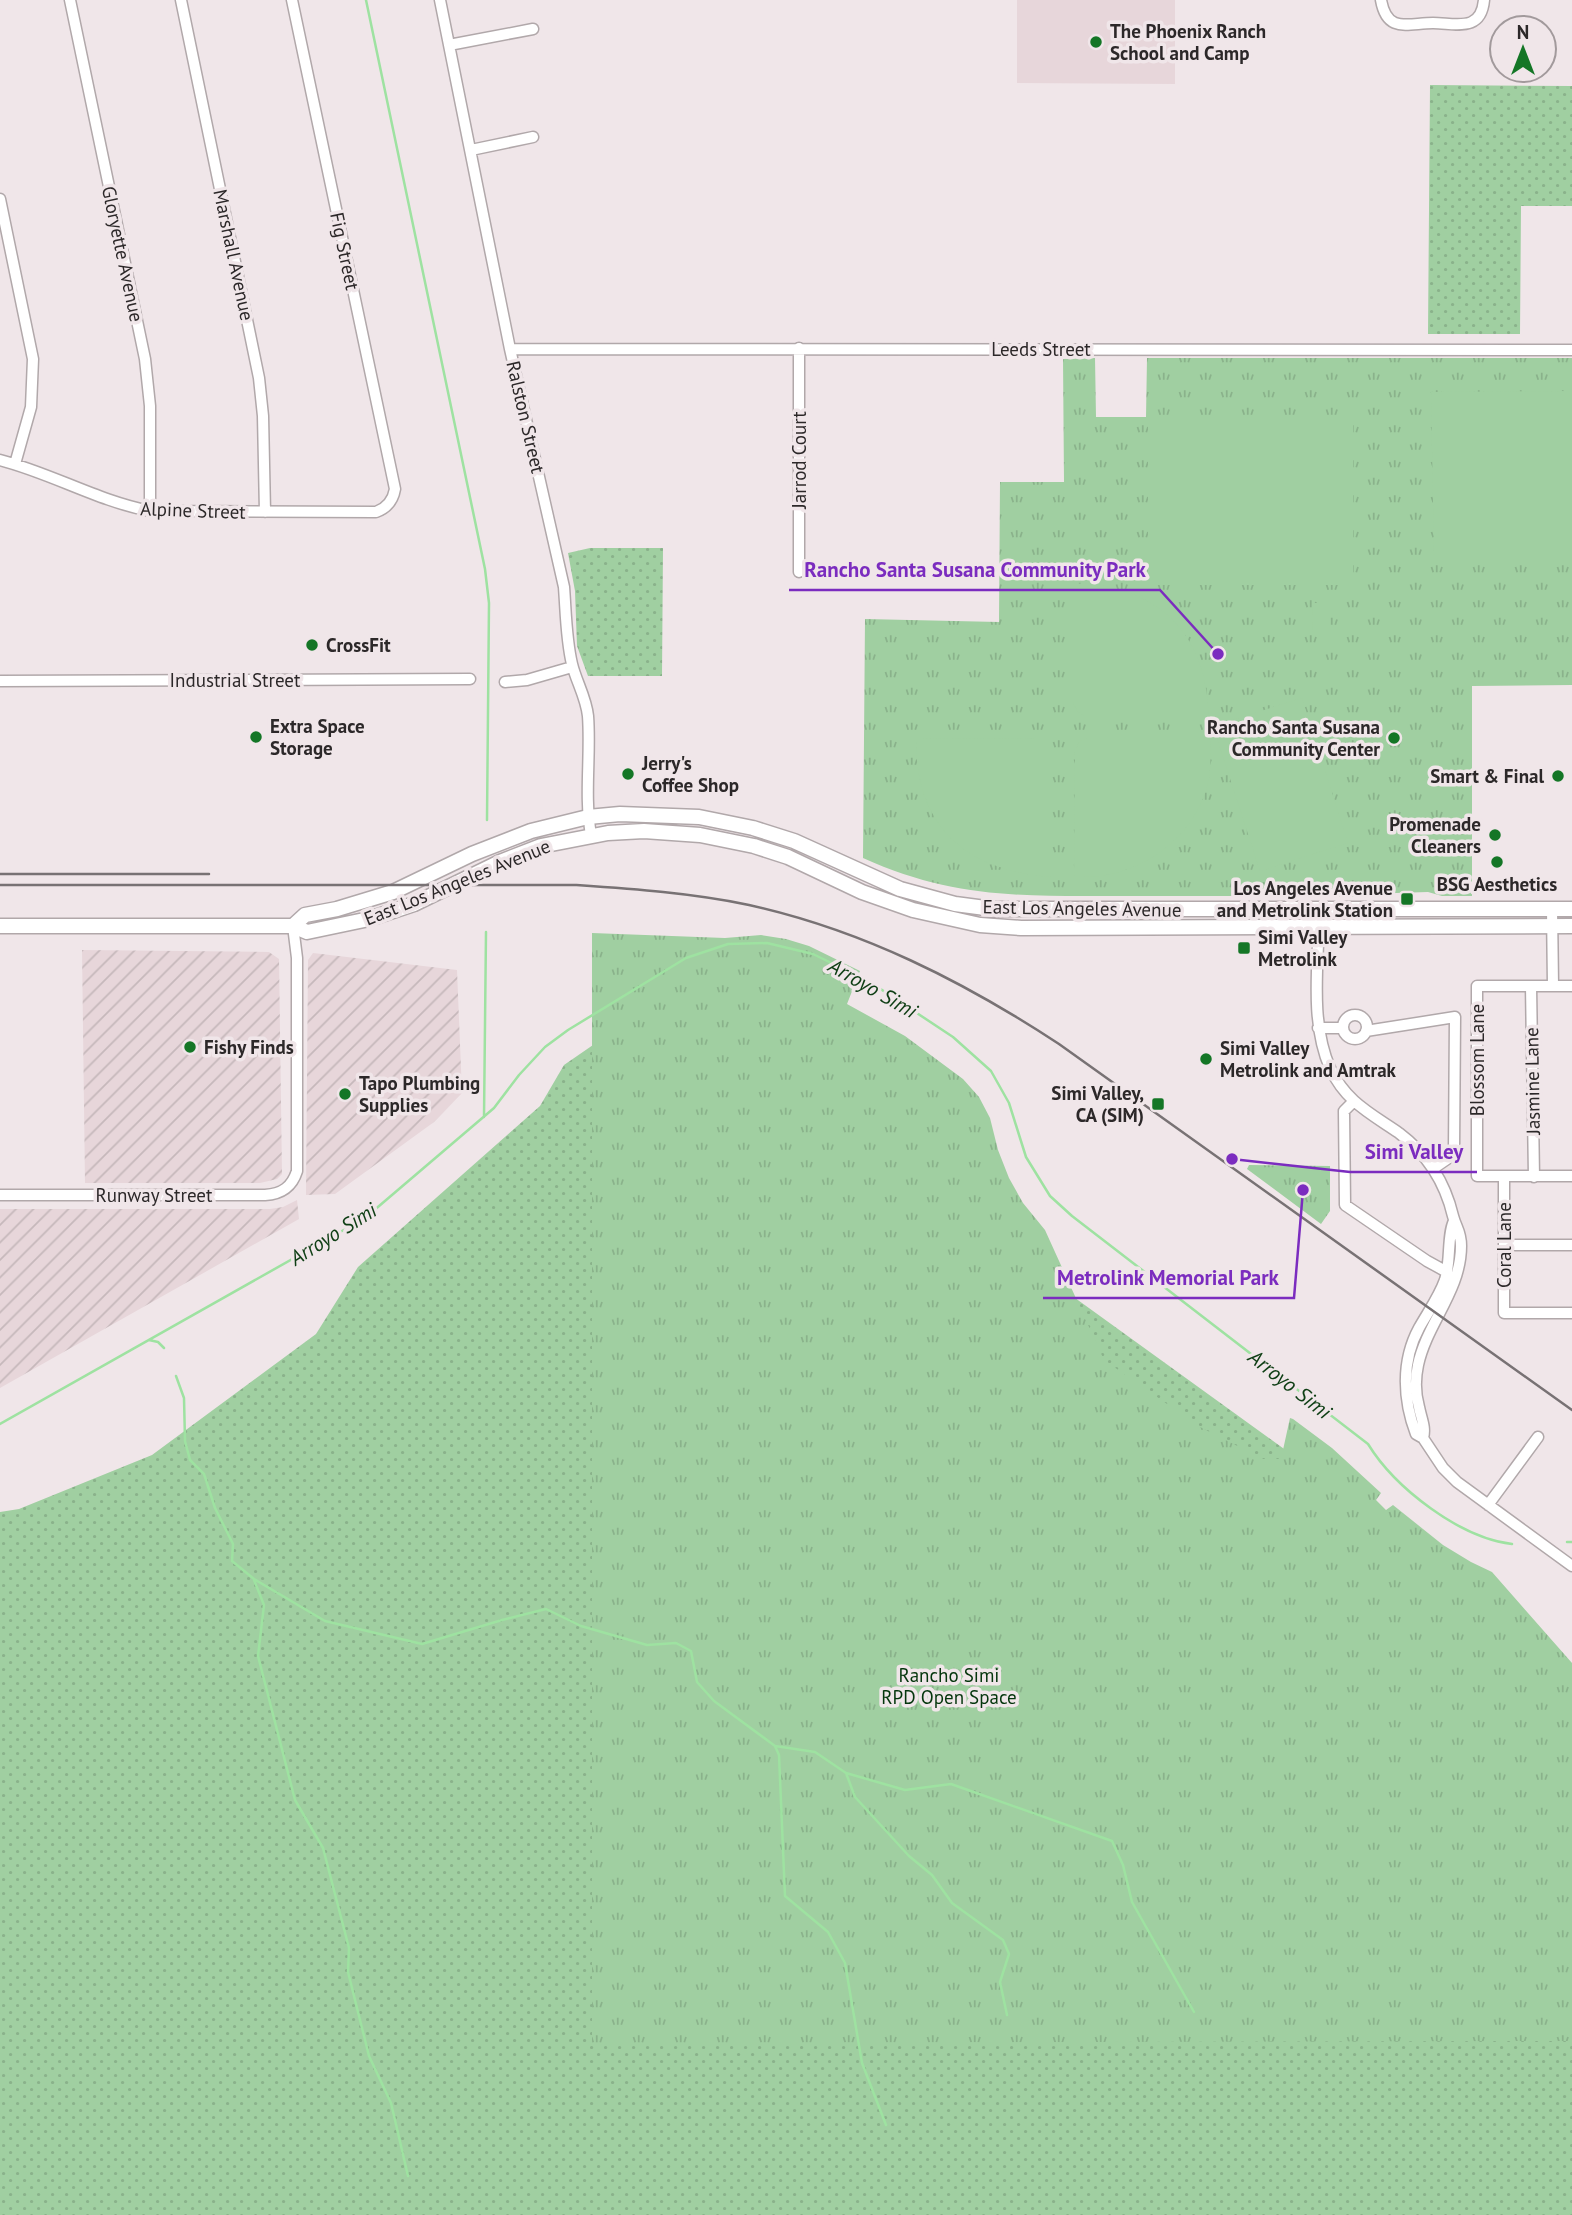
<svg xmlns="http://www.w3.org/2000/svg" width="1572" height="2215" viewBox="0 0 1572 2215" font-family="'PT Sans',sans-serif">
<defs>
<pattern id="industrial-furrows" width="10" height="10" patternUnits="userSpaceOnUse" patternTransform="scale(1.75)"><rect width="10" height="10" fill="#e7d6da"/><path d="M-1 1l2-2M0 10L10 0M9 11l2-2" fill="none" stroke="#c6b8bb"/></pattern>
<pattern id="grass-dots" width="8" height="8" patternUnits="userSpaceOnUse" patternTransform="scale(1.75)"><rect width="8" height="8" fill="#a0cfa1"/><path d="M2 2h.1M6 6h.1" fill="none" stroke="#8ab28b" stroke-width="1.8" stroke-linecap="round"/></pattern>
<pattern id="park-tufts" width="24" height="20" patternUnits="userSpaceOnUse" patternTransform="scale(1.75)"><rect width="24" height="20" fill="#a0cfa1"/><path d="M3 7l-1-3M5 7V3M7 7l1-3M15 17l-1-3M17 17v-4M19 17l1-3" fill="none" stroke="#8ab28b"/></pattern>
</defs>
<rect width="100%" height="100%" fill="#f0e6e9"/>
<path fill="#e7d6da" d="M1017,0H1175V84L1017,83Z"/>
<path fill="url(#industrial-furrows)" d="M82,950L269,952L279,959L282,1174L277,1179L260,1183H85Z
M313,953L457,970L462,1093L434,1122L335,1194L306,1195L308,960Z
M297,1200L299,1219L0,1388V1209H270L283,1207Z"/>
<path fill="url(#grass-dots)" d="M1430,85L1572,86V206H1521L1520,334H1428Z
M590,548H663L662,676H588L577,646L575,591L568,553Z
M699,972L1010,1251L1464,1579L1572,1700V2215H0V1512L19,1509L152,1455L316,1334L358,1267L540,1106L564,1065Z"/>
<path fill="url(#park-tufts)" d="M1095,358L1096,417H1146L1147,358H1572V685L1472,686V896H1442L1428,892L1396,893L1383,897H1339L1334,892H1304L1298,896C1238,896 1179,896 1120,896C1024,896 953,899 863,858L865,619L999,622L1000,482H1064L1063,359Z
M592,933L725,938L761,935L786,939L809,946L860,971L847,1004L905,1036L963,1079L979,1097L990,1118L998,1150L1009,1178L1023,1203L1045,1230L1104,1360L1200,1427L1263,1459H1281L1290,1418L1293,1419L1332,1448L1381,1493L1376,1500L1386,1510L1393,1505L1443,1545L1471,1562L1492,1572L1572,1663V2041L592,2043Z
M1249,1165L1330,1166V1211L1321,1224L1247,1169Z"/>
<path fill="#a0cfa1" d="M1572,391V556H1434L1431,392Z
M1148,425H1353V585H1148Z
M1091,583C1168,595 1206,639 1209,716H1084L1077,711L1073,702V584Z
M1313,603H1330V634H1312Z
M1302,698L1348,843L1260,871L1213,726Z
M916,738L1042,739L1052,749V877C966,871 915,827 916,738Z
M1087,738H1210C1210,754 1212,771 1207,787C1194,833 1153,867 1106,875C1096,877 1084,877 1074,877L1075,750L1080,741Z"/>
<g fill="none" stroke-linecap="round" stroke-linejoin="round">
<path stroke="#9ee2a1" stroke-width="2.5" d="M366,0L485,569L489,603L487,820
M484,1117L486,932
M149,1340L158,1342L164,1348
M176,1376L184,1398L185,1441L190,1460L204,1474L215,1508L233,1544L232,1561L254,1579L325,1621L422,1644L502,1620L546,1609L581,1626L647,1645L676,1643L691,1651L697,1682L714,1701L775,1746L815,1752L846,1773L855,1797L909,1856L932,1875L952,1903L1003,1940L1009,1954L1000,1982L1007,2015
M0,1424L365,1218L494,1108L519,1075L545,1047L568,1030L686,958L728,944L767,943L813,954L870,982L953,1037L991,1071L1009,1103L1026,1157L1050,1196L1072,1216L1368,1444C1395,1488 1460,1538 1512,1544
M1567,1542H1572
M254,1580L264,1605L258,1656L295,1800L323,1848L349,1948L348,1972L369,2056L391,2103L408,2176
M775,1746L779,1755L785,1896L828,1932L845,1963L862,2063L886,2125
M846,1773L905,1790L951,1784L1112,1841L1123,1865L1132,1902L1194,2012"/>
<g stroke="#b1a8aa" stroke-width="13">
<path id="minor" d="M70,0L145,359L150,406V511
M181,0L259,378L263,416L265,512
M440,0L510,349L564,587C566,613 566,639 572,664C576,681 586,697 588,716C591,756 584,795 591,835
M1381,0C1387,34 1408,23 1433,23C1455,23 1481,33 1484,0
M449,45L533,29
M471,150L533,137
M0,199L33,359L31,407L15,464
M799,348V572
M510,349L1572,350
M0,460C51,473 98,501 150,511L376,512C387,508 393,501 395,489L292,0
M0,681L470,679
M505,682L527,680L572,667
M1552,909L1553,986
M1319,910C1319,961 1309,1020 1330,1068C1346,1102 1370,1113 1399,1133C1427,1154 1445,1182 1453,1216C1456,1228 1461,1231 1461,1246C1461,1291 1427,1323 1418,1365C1415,1379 1415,1393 1419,1407C1421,1418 1426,1427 1423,1438
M1531,986L1534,1177
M1572,986H1477V1176H1572
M1343 1027a12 12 0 1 1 24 0a12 12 0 1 1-24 0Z
M1318,1028H1343
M1366,1031L1455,1017L1454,1151L1453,1155L1434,1168
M1353,1102L1344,1111L1345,1205L1427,1261L1447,1272
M1504,1176V1313H1572
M0,1195H265C282,1194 292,1187 297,1171V958L293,926
M1454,1221C1447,1235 1451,1261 1445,1280C1439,1297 1428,1312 1419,1328C1401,1361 1403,1400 1416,1434L1423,1438L1443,1468L1457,1482L1572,1566
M1504,1245H1572
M1488,1505L1538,1437"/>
</g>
<g stroke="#b1a8aa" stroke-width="17">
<path id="major" d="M0,926H293L307,932L369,919L414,904L500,862L541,846L608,833L644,831L700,835L754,846L788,857L862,892L913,910L980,925L1021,928L1572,926
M293,926L305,915L337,909L393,892L472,854L531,831L588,817L620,814L699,817L753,828L794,841L900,889L955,904L993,909H1572"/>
</g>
<use href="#minor" stroke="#fff" stroke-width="10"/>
<use href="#major" stroke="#fff" stroke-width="14"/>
<path stroke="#787274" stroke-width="2.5" d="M0,874H209
M0,885H575C633,889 692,893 749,905C862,930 963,981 1059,1044L1572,1410"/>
</g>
<g fill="#147626" stroke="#f0e6e9" stroke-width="2.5">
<circle cx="1096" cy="42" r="7"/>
<circle cx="312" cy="645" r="7"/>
<circle cx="256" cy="737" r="7"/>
<circle cx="1394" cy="738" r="7"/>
<circle cx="628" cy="774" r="7"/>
<circle cx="1558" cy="776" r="7"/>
<circle cx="1495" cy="835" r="7"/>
<circle cx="1497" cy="862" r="7"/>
<rect x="1400" y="892" width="14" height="14" rx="3.5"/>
<rect x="1237" y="941" width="14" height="14" rx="3.5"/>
<circle cx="190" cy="1047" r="7"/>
<circle cx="1206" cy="1059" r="7"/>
<circle cx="345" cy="1094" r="7"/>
<rect x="1151" y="1097" width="14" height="14" rx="3.5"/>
</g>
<g text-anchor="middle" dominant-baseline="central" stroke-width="7" stroke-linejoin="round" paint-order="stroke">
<g font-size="19" font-weight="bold" fill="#2c2829" stroke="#f0e6e9" text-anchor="start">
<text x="1110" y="31">The Phoenix Ranch<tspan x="1110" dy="22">School and Camp</tspan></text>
<text x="326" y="645">CrossFit</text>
<text x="270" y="726">Extra Space<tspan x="270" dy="22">Storage</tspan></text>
<text x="1380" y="727" text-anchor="end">Rancho Santa Susana<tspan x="1380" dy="22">Community Center</tspan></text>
<text x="642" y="763">Jerry's<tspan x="642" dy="22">Coffee Shop</tspan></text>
<text x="1544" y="776" text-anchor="end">Smart &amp; Final</text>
<text x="1481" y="824" text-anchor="end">Promenade<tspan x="1481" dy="22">Cleaners</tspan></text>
<text x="1497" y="884" text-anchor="middle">BSG Aesthetics</text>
<text x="1393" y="888" text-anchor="end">Los Angeles Avenue<tspan x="1393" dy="22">and Metrolink Station</tspan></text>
<text x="1258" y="937">Simi Valley<tspan x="1258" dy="22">Metrolink</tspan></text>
<text x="204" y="1047">Fishy Finds</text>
<text x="1220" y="1048">Simi Valley<tspan x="1220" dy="22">Metrolink and Amtrak</tspan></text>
<text x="359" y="1083">Tapo Plumbing<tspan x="359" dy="22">Supplies</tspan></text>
<text x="1144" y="1093" text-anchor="end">Simi Valley,<tspan x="1144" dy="22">CA (SIM)</tspan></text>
</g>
<g font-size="19" fill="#2c2829" stroke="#f0e6e9">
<text transform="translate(345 251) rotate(78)">Fig Street</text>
<text transform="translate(123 254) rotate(78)">Gloryette Avenue</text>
<text transform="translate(234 255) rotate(78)">Marshall Avenue</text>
<text x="1041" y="349">Leeds Street</text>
<text transform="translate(526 417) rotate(77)">Ralston Street</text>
<text transform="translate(799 460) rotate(-90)">Jarrod Court</text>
<text transform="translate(193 510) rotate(2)">Alpine Street</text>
<text x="235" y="680">Industrial Street</text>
<text transform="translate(457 882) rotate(-22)">East Los Angeles Avenue</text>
<text transform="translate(1082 908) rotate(1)">East Los Angeles Avenue</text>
<text transform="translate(1477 1060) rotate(-90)">Blossom Lane</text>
<text transform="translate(1532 1081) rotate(-91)">Jasmine Lane</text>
<text x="154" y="1195">Runway Street</text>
<text transform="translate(1504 1245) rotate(-90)">Coral Lane</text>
</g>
<g font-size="19" fill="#04360c" stroke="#f0e6e9">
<text x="949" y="1675">Rancho Simi<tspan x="949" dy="22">RPD Open Space</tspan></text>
</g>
<g font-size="21" font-style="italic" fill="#0e3e14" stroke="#f0e6e9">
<text transform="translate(873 988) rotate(30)">Arroyo Simi</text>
<text transform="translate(333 1234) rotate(-32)">Arroyo Simi</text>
<text transform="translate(1290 1384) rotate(38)">Arroyo Simi</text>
</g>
</g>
<path fill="none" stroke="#7b2cbf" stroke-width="2.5" d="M1218 654L1160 590H789M1232 1159L1350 1172H1477M1303 1190L1294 1298H1043"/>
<g fill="#7b2cbf" stroke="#f0e6e9" stroke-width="2.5">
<circle cx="1218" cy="654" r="7"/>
<circle cx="1232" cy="1159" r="7"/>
<circle cx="1303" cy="1190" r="7"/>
</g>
<g font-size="21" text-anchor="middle" font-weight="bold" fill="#7b2cbf" stroke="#f0e6e9" stroke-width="7" stroke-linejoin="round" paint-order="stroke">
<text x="975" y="577">Rancho Santa Susana Community Park</text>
<text x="1414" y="1159">Simi Valley</text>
<text x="1168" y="1285">Metrolink Memorial Park</text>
</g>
<g transform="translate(1523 49)"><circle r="33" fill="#f0e6e9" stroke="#a29a9c" stroke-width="2"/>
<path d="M0-5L12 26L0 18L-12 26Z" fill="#147626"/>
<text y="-10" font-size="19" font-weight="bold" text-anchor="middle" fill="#2c2829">N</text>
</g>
</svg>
